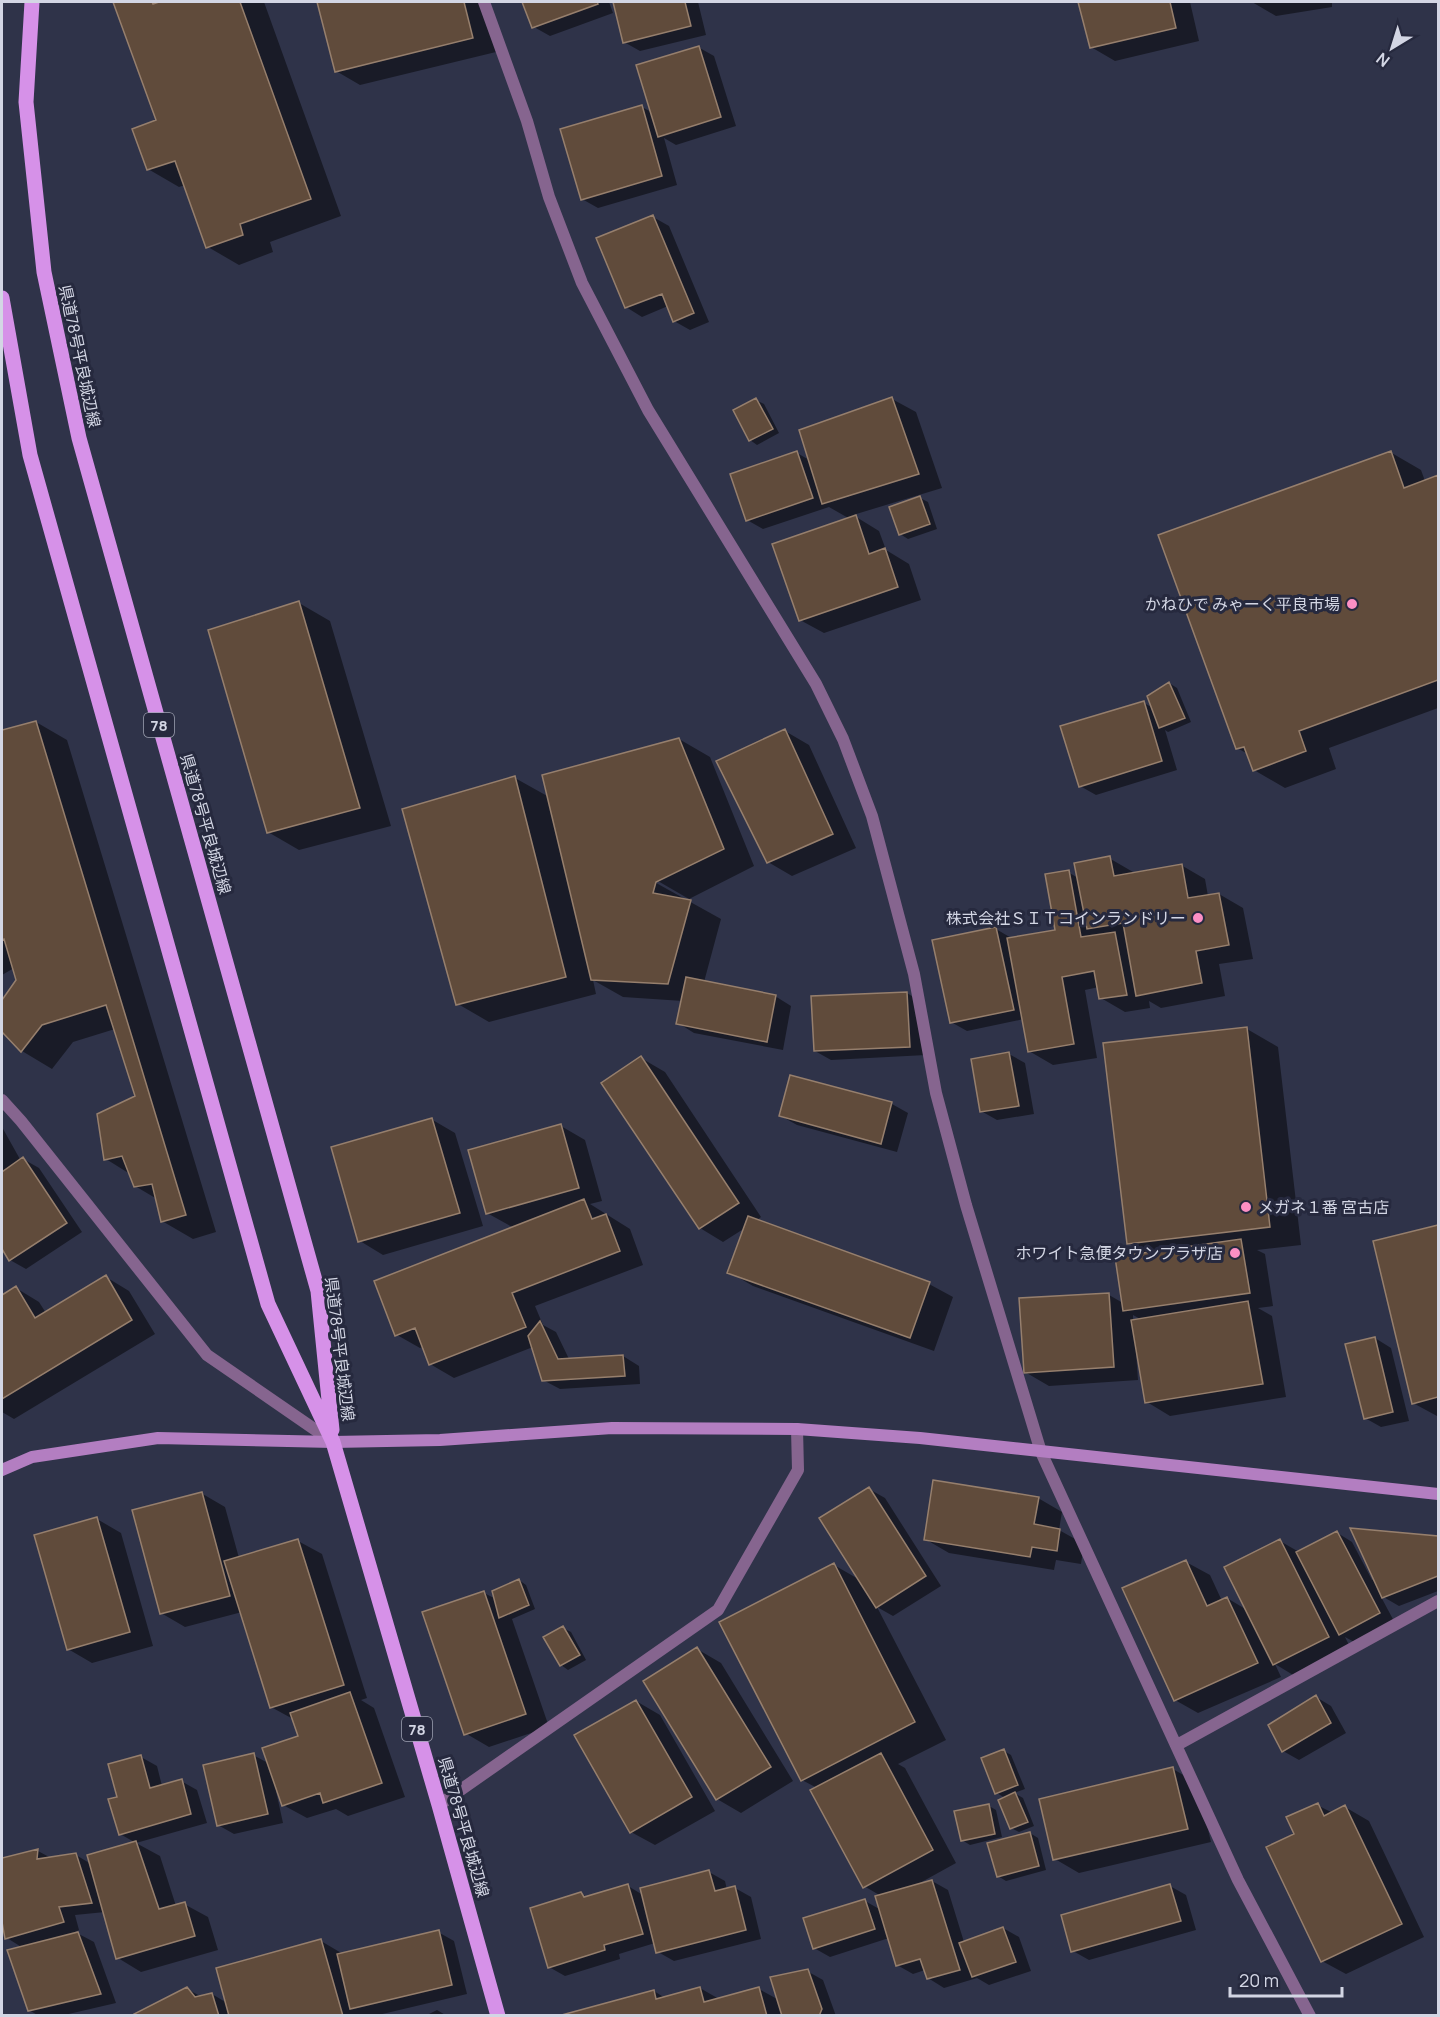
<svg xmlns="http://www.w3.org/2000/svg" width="1440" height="2017" viewBox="0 0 1440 2017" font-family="Manrope,'Noto Sans JP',sans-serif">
<rect width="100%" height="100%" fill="#2f3349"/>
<path fill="#0007" fill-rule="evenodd" d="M115,2H264L341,216L270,242L273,252L239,265L208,247L185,185L179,187L148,169L158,121Z
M319,2H484L496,52L360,85L336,71Z
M524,2H609L613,13L550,36L534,27Z
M615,2H698L706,35L640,51L624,42Z
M1080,2H1190L1199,41L1115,61L1091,47Z
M1252,2H1332V7L1276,16Z
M698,47L714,56L736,126L676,145L664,138L677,185L598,208L582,199L642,107L653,113Z
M653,217L669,226L709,322L690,330L674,321L668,306L642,317L626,307Z
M892,399L916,412L942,488L853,515L879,531L886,550L909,564L921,600L824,633L800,620L850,519L829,507L763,529L747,520L797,453L811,461Z
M756,400L764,404L779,433L757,445L750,440Z
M1390,452L1421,470L1425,481L1438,477V708L1329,748L1336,769L1285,788L1254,770L1248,754L1237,748Z
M920,498L928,502L937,529L908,539L900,534Z
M299,603L330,621L391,826L299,850L268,832Z
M1169,683L1177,688L1191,722L1168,732L1165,730L1177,770L1096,795L1080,786L1144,703L1153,708Z
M36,722L67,740L216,1232L193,1239L162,1221L157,1199L135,1186L130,1174L106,1159L136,1096L115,1029L73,1042L52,1069L22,1051L2,1030V1003L18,980L14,968L2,975V732Z
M785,731L809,745L856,848L792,876L768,862Z
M679,739L710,757L754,866L689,899L651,877L649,879L721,919L704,982L775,996L791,1006L783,1050L694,1033L678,1023L683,1001L623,997L593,980L596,994L489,1022L458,1004L515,778L549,797Z
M1109,858L1133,872L1134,874L1181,865L1205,879L1208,896L1219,894L1243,908L1253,959L1219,964L1225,996L1161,1008L1149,1001L1150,1008L1125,1012L1101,998L1099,987L1085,990L1097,1058L1053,1065L1029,1051L1024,1019L967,1031L951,1022L996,929L1013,939L1057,931L1068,872L1078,878Z
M907,993L923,1003L926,1055L831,1060L815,1051Z
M1247,1029L1278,1047L1301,1245L1257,1250L1265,1254L1273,1306L1258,1308L1272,1316L1286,1397L1170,1416L1147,1402L1138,1352H1136L1138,1380L1049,1386L1025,1372L1109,1295L1123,1303L1147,1254L1128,1243ZM1133,1315L1142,1320L1133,1321Z
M1009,1054L1025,1063L1034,1114L997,1120L981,1111Z
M641,1058L665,1072L761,1217L756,1221L929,1284L953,1297L934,1351L753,1286L729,1272L745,1228L723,1242L700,1228Z
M791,1076L892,1104L908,1113L897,1152L797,1125L781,1116Z
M431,1119L455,1133L483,1226L383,1255L360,1241Z
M561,1126L585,1140L602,1201L590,1204L630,1229L643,1265L535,1306L543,1325L556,1332L569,1359L623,1356L639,1366L640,1384L560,1389L543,1380L533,1347L454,1378L430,1364L424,1347L420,1348L397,1335L514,1228L487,1213Z
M2,1127L21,1161L23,1159L39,1168L82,1232L26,1269L10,1260L2,1247Z
M1438,1227V1416H1437L1413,1403L1375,1242Z
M106,1277L129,1291L155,1334L14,1419L2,1412V1297L16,1288L39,1302L46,1313Z
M1375,1338L1391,1348L1409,1421L1381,1427L1365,1418Z
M869,1489L885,1498L941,1586L893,1616L877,1607L946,1740L898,1764L905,1768L956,1863L918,1884L919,1885L932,1881L948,1890L964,1942L1003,1928L1019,1937L1031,1971L989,1985L977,1978L944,1988L928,1978L925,1970L913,1974L897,1965L889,1938L830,1957L814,1948L865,1901L881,1910V1896L864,1886L817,1788L802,1780L834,1565L860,1580Z
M201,1493L225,1507L239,1558L298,1541L322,1554L367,1698L361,1700L374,1708L405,1797L348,1816L336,1809L307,1818L283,1805L278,1790L276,1791L283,1823L234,1834L218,1825L253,1755L268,1763L300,1737L293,1719L271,1707L242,1612L185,1627L161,1613Z
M1038,1498L1062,1512L1059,1530L1084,1544L1081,1564L1056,1560L1054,1570L949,1553L925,1539Z
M97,1519L121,1533L153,1646L92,1663L68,1649Z
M1352,1530L1438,1538V1591L1399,1606L1380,1595L1395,1623L1356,1643L1345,1637L1352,1651L1298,1678L1275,1664L1281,1677L1198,1713L1175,1700L1186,1562L1210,1575L1222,1601L1227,1598L1247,1610L1280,1541L1299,1552L1336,1532L1352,1542L1372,1580L1375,1579Z
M519,1580L526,1585L535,1609L512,1619L549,1727L489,1747L465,1733L484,1593L496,1599Z
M563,1628L571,1632L586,1660L568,1670L561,1665Z
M697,1649L721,1663L793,1781L741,1813L717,1799Z
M1316,1697L1331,1706L1346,1733L1299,1760L1283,1751L1270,1726Z
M636,1701L660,1715L715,1811L655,1845L631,1832Z
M1004,1751L1011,1755L1025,1789L1014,1793L1023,1798L1034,1826L1019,1832L1011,1828L1005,1798L997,1793Z
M141,1757L157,1766L162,1786L181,1781L197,1790L207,1823L136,1843L160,1856L176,1906L184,1904L208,1917L218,1950L141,1972L118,1958L105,1912L75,1915L79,1930L75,1932L94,1942L116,2003L60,2016H39L29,2010L23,1948L7,1938L2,1915V1860L38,1851L51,1858L76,1855L91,1864L136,1843L120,1834L119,1798Z
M1173,1769L1197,1783L1211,1842L1079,1873L1055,1859Z
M1317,1805L1333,1813L1345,1807L1369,1821L1424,1937L1346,1974L1322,1961L1296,1834Z
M989,1806L996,1810L1002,1837L970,1845L962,1840Z
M1030,1833L1038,1838L1046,1870L1006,1881L998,1876Z
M709,1872L725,1881L727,1890L735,1888L751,1897L761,1939L674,1961L658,1952L655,1943L619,1954L620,1959L565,1976L549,1967L581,1893L588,1898L628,1886L643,1895Z
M1170,1886L1186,1895L1196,1930L1089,1960L1073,1951Z
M438,1932L454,1941L467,1994L374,2016L361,2014L362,2016H136L187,1989L202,1997L212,1994L227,2003L321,1941L343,1954Z
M807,1971L823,1980L836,2016H563L654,1991L665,1998L700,1988L719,1999L759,1989L779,2000Z
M437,2010L447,2016H425Z"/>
<path fill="#604b3b" stroke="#967f6d" stroke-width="1.5" d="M113,2H152L153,4L159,2H240L311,199L240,224L243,235L206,248L175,161L147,170L132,129L156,120Z
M317,2H464L473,38L335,72Z
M522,2H597L598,4L532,28Z
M613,2H685L691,26L623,43Z
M1078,2H1170L1176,28L1090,48Z
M699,46L721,117L658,137L636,65Z
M642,105L662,176L581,200L560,129Z
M653,215L694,313L673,322L662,294L625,308L596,238Z
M892,397L919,474L822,504L799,430Z
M756,398L773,429L749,441L733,410Z
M797,451L813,498L746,521L730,474Z
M1391,451L1404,488L1438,475V680L1299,731L1306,751L1253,771L1244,747L1236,749L1158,535Z
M920,496L930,524L899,535L889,507Z
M856,515L869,554L885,548L898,587L799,621L772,544Z
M299,601L360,808L267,833L208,630Z
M1169,682L1185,718L1159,728L1147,696Z
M1144,701L1162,761L1079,787L1060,726Z
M36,721L186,1215L161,1222L152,1184L134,1187L122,1156L104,1160L97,1114L135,1096L106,1005L42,1025L21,1052L2,1032V1000L16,980L4,939L2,940V730Z
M785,729L833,834L767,863L716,761Z
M679,738L724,849L656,882L653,893L691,900L668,984L591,980L542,775Z
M515,776L566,977L456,1005L402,809Z
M1110,856L1114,876L1182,864L1188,898L1219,893L1229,945L1196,951L1202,983L1136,996L1123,923L1087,929L1074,863Z
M1069,870L1081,937L1115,932L1127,995L1099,999L1094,971L1062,977L1074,1044L1028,1052L1007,938L1055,930L1045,874Z
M996,927L1014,1010L950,1023L932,940Z
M686,977L776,995L767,1042L676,1024Z
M907,992L910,1047L814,1051L811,996Z
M1247,1027L1270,1227L1127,1244L1103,1043Z
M1009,1052L1019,1106L980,1112L971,1059Z
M641,1056L739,1203L699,1229L601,1083Z
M790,1075L892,1102L881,1144L779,1116Z
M432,1118L460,1213L358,1242L331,1147Z
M561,1124L579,1188L486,1214L468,1150Z
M23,1157L67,1223L9,1261L2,1249V1172Z
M584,1199L592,1219L606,1214L620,1251L512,1293L526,1327L429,1365L415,1328L395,1336L374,1281Z
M748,1216L930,1282L910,1338L727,1273Z
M1438,1225V1397L1412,1404L1373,1241Z
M1241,1239L1250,1293L1123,1311L1115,1257Z
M106,1275L132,1320L2,1399V1295L16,1286L35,1318Z
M1109,1293L1114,1367L1024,1373L1019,1298Z
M1248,1301L1263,1384L1145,1403L1131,1320Z
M540,1321L558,1359L623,1355L625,1376L542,1381L528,1336Z
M1375,1337L1393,1412L1364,1419L1345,1344Z
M933,1480L1039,1497L1034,1524L1060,1529L1057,1551L1032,1547L1030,1557L924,1540Z
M869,1487L926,1576L876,1608L819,1518Z
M202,1492L230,1596L160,1614L132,1510Z
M97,1517L130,1632L67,1650L34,1535Z
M1350,1528L1438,1536V1576L1382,1598Z
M1337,1531L1380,1613L1339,1635L1296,1552Z
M298,1539L344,1685L270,1708L224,1561Z
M1280,1539L1329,1637L1273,1665L1224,1567Z
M1186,1560L1207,1606L1227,1597L1258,1663L1174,1701L1122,1588Z
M834,1563L915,1722L801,1781L719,1622Z
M519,1579L529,1605L499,1618L492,1591Z
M484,1591L526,1714L464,1735L422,1612Z
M563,1626L580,1655L560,1666L543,1637Z
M697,1647L771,1767L716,1800L643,1681Z
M350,1692L382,1783L323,1803L320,1793L282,1806L262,1748L298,1736L290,1713Z
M1316,1695L1331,1723L1282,1752L1268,1725Z
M636,1700L692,1797L630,1833L574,1735Z
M1004,1749L1018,1785L995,1794L981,1758Z
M254,1753L268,1814L217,1826L203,1765Z
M881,1753L933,1850L863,1888L810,1790Z
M141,1755L150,1788L182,1779L191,1814L119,1835L108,1799L117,1797L108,1764Z
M1173,1767L1188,1829L1053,1860L1039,1799Z
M1015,1792L1028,1822L1010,1829L998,1800Z
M1318,1803L1324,1816L1345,1805L1402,1924L1321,1962L1266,1847L1294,1834L1286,1817Z
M989,1804L995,1834L961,1841L954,1811Z
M1030,1832L1039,1866L997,1877L987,1843Z
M136,1841L159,1909L185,1902L195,1936L116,1959L87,1855Z
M38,1849L37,1859L76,1853L92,1903L59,1907L64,1922L5,1939L2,1922V1858Z
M709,1870L715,1891L735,1886L746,1930L656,1953L640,1888Z
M932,1880L960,1970L927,1979L920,1959L896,1966L875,1896Z
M628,1884L643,1934L604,1945L605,1950L548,1968L530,1908L581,1892L584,1897Z
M1170,1884L1181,1921L1071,1952L1061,1915Z
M865,1899L875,1929L813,1949L803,1918Z
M1003,1927L1016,1962L972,1977L959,1943Z
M439,1930L452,1985L350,2009L337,1954Z
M78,1932L101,1994L28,2011L7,1950Z
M321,1939L343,2016H229L216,1968Z
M808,1969L822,2009L819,2016H782L770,1977Z
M187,1987L195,1997L212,1993L219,2016H135L134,2014Z
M700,1987L704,2002L759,1987L767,2016H558L654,1990L656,1999Z"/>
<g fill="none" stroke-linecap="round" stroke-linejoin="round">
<path stroke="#86658f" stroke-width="12" d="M484,2L527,121L549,197L582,283L648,410L816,684L843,739L872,816L914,974L936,1093L966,1205L1041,1452L1238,1880L1310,2016
M2,1100L21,1121L207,1355L333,1442
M1177,1745L1438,1601
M439,1805L718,1610L798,1470L797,1429"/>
<path stroke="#b37ec1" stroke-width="12" d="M2,1470L32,1457L158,1438L333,1442L440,1440L612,1428L797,1429L920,1438L1438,1494"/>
<path stroke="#d691e8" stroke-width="15" d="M32,2L26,102L44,272L79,438L318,1291L332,1430
M2,298L30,455L268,1304L333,1442L439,1805L498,2016"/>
</g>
<g fill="#fb8fc4" stroke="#26293e" stroke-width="2">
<circle cx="1352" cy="604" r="6"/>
<circle cx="1198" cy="918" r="6"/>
<circle cx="1246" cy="1207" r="6"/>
<circle cx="1235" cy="1253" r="6"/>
</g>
<g text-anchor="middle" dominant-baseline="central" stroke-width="6" stroke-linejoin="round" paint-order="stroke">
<g fill="#26293e" stroke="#9fa2b2" stroke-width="1.5">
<rect x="144" y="713" width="30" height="24" rx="4.5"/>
<rect x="402" y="1717" width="30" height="24" rx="4.5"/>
</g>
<g font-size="15" font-weight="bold" fill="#d3d6e4">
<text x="159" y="725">78</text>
<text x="417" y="1729">78</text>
</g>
<g font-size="16" fill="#d3d6e4" stroke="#26293e">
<text transform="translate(80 356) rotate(78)">県道78号平良城辺線</text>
<text transform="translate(206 824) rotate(74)">県道78号平良城辺線</text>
<text transform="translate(340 1349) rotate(83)">県道78号平良城辺線</text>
<text transform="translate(464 1827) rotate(74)">県道78号平良城辺線</text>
</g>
<g font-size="16" fill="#d3d6e4" stroke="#26293e" text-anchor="end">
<text x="1340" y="604">かねひで みゃーく平良市場</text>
<text x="1186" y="918">株式会社ＳＩＴコインランドリー</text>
<text x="1258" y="1207" text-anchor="start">メガネ１番 宮古店</text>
<text x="1223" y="1253">ホワイト急便タウンプラザ店</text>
</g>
</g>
<rect width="1440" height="2017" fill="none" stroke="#d3d6e4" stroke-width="6"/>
<g transform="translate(1392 48) rotate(218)" stroke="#26293e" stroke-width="4.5" paint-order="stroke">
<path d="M0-4.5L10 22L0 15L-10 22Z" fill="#d3d6e4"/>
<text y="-9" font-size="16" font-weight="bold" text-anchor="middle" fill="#d3d6e4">N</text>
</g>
<path d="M1230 1987v9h112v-9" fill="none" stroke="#d3d6e4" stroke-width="3"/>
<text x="1239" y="1987" font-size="18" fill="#d3d6e4" stroke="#26293e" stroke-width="4.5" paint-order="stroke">20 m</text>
</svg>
